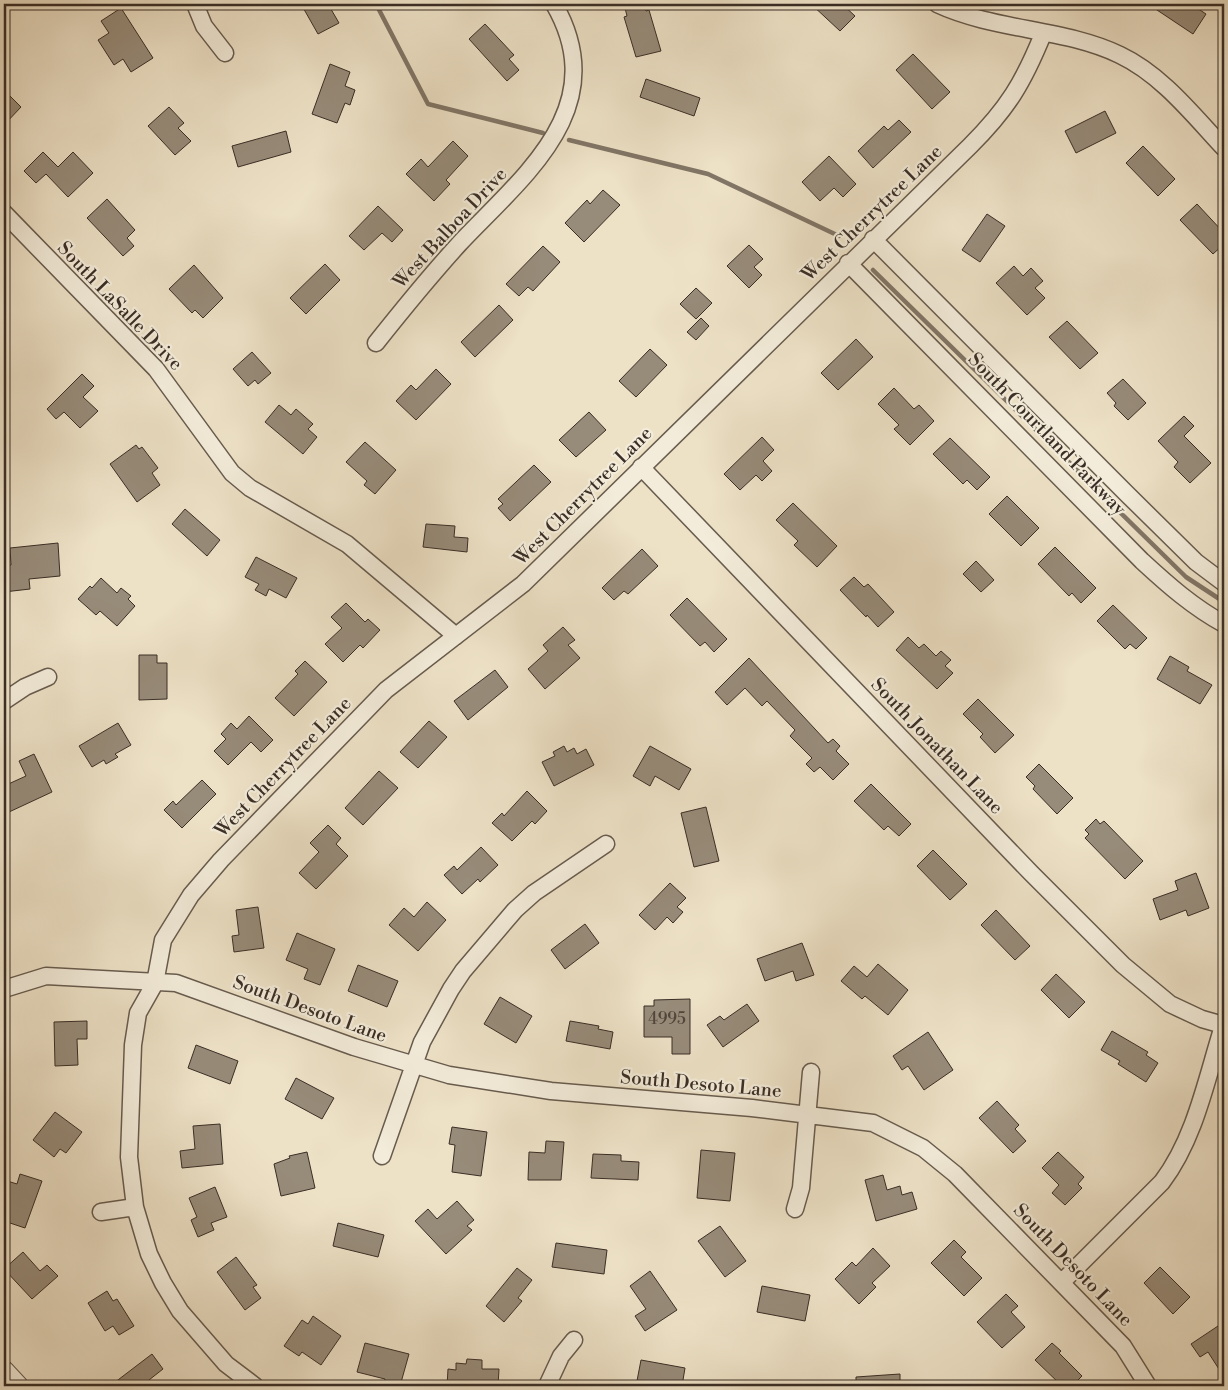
<svg xmlns="http://www.w3.org/2000/svg" width="1228" height="1390" viewBox="0 0 1228 1390" font-family="'Libre Bodoni',serif">
<rect width="100%" height="100%" fill="#ede1c6"/>
<filter id="stains"><feTurbulence type="fractalNoise" baseFrequency=".004" numOctaves="4"/><feColorMatrix values="0 0 0 0 .2 0 0 0 0 .09 0 0 0 0 .02 0 0 0 .5 -.17"/></filter>
<radialGradient id="worn" r=".72"><stop offset=".6" stop-color="#630" stop-opacity="0"/><stop offset="1" stop-color="#630" stop-opacity=".3"/></radialGradient>
<g fill="none" stroke-linecap="round" stroke-linejoin="round">
<path stroke="#817566" stroke-width="4.5" d="M376,4L428,104L543,133
M569,140L708,174L839,236
M873,270L1186,577L1224,602"/>
</g>
<path fill="#978b79" stroke="#3a2e26" d="M301,4H328L339,23L318,34Z
M624,4H644L646,11L649,10L661,51L636,57L624,17L627,16Z
M811,4H842L855,16L840,31Z
M1148,4H1191L1206,14L1193,34Z
M121,8L153,58L131,72L123,59L114,65L98,40L109,33L101,21Z
M485,24L514,55L509,59L519,70L507,81L469,39Z
M913,54L950,92L932,109L896,70Z
M330,64L350,72L345,86L355,90L350,105L345,103L337,123L312,114Z
M646,79L700,98L694,116L640,97Z
M4,90L21,107L4,125Z
M169,107L184,123L178,128L191,141L175,155L148,126Z
M1105,111L1116,133L1076,153L1065,131Z
M899,120L911,132L873,168L858,151L884,126L888,130Z
M286,131L291,152L238,167L232,146Z
M453,141L468,156L446,180L450,184L434,201L406,174L421,159L428,167Z
M1143,146L1175,179L1158,196L1126,163Z
M43,152L58,167L73,152L93,173L68,197L46,174L36,183L24,171Z
M829,156L856,184L843,197L834,188L820,201L802,182Z
M603,190L620,205L584,242L565,223L587,200L590,204Z
M107,199L135,230L127,238L134,246L123,256L87,218Z
M1197,204L1224,233V244L1213,254L1180,220Z
M378,206L403,230L392,242L382,233L364,250L349,236Z
M987,214L1005,226L980,262L962,250Z
M749,245L763,259L754,267L762,275L749,288L727,266Z
M543,246L560,262L533,291L528,287L519,296L506,284Z
M325,264L340,280L306,314L290,298Z
M194,265L223,298L203,318L195,310L192,313L169,289Z
M1014,266L1023,276L1031,268L1043,281L1035,288L1045,298L1027,315L996,283Z
M696,288L712,303L696,319L680,304Z
M499,305L513,320L475,357L461,342Z
M701,318L709,326L696,340L687,332Z
M1067,321L1098,353L1080,369L1049,337Z
M856,339L873,357L838,390L821,373Z
M650,349L667,365L636,397L619,381Z
M252,352L271,373L258,384L255,380L248,386L233,369Z
M436,369L451,384L416,420L396,401L411,385L416,390Z
M82,374L94,386L83,397L98,411L80,428L64,412L56,419L47,409Z
M1123,379L1146,403L1128,420L1114,406L1116,403L1107,393Z
M894,388L914,409L919,405L934,421L910,445L894,429L899,425L878,404Z
M279,405L291,415L296,409L313,424L308,429L317,437L303,454L265,422Z
M589,412L606,430L576,457L559,440Z
M1184,416L1194,426L1184,436L1211,463L1190,483L1174,467L1178,462L1158,441Z
M762,437L774,450L763,461L772,471L762,481L756,475L740,490L724,474Z
M950,438L990,477L977,490L967,480L963,484L933,454Z
M365,442L396,470L375,494L364,485L367,481L346,462Z
M136,445L139,449L142,447L158,468L152,473L160,485L137,502L110,464Z
M534,465L551,482L510,521L498,508L503,504L498,499Z
M1007,496L1039,528L1021,546L989,514Z
M793,503L837,546L817,567L794,545L798,541L776,520Z
M185,509L220,540L207,556L172,524Z
M426,524L455,526L454,537L468,538L467,552L423,547Z
M58,543L60,576L29,579L30,589L4,592V566L11,565L10,548Z
M1055,547L1096,588L1081,603L1072,593L1069,596L1038,564Z
M642,549L658,566L628,594L624,591L614,600L602,588Z
M256,557L297,578L286,598L269,589L266,596L255,590L259,584L245,577Z
M976,561L994,580L981,592L963,574Z
M854,577L864,587L868,584L894,612L878,627L867,615L866,617L840,590Z
M101,578L117,593L121,588L131,596L128,599L135,606L117,626L100,611L96,615L78,599L90,586L92,588Z
M687,598L727,639L714,652L705,642L700,646L670,615Z
M346,603L365,622L368,619L380,630L363,648L360,645L343,662L325,644L342,628L331,617Z
M1113,605L1147,638L1136,649L1130,644L1125,649L1097,621Z
M563,627L575,640L568,645L580,658L545,689L528,669L548,651L543,645Z
M908,637L919,648L924,644L936,656L941,651L951,660L945,666L953,673L937,689L896,650Z
M139,655H157V663H167V699L139,700Z
M1170,656L1189,667L1187,671L1212,685L1200,704L1157,679Z
M749,658L828,743L833,739L840,746L836,751L849,764L833,780L820,767L814,772L806,764L812,758L790,736L795,730L767,701L762,706L745,688L727,705L715,692Z
M305,661L327,682L294,716L275,698L298,674L295,671Z
M495,670L508,687L468,720L454,701Z
M978,699L1014,735L995,753L980,737L983,734L963,714Z
M249,716L273,740L261,752L251,742L228,765L214,751L226,739L221,734L231,723L237,729Z
M429,721L447,737L418,768L400,752Z
M118,723L131,745L115,754L118,757L106,764L104,760L92,767L79,746Z
M564,746L567,752L574,748L577,754L586,749L594,765L554,786L542,762L555,756L553,752Z
M650,746L691,769L679,790L655,776L650,786L633,776Z
M34,754L52,792L9,812L4,802V786L26,776L19,761Z
M1039,764L1073,798L1057,814L1033,789L1035,786L1026,777Z
M379,771L398,788L363,825L345,808Z
M202,780L216,794L182,828L164,810L173,801L176,805Z
M871,784L911,824L899,836L888,826L884,830L854,801Z
M527,791L547,811L535,824L532,821L512,841L492,823L502,813L504,816Z
M706,807L719,861L694,867L681,813Z
M1096,819L1100,824L1104,821L1143,861L1125,879L1085,838L1089,834L1085,830Z
M328,825L341,838L336,844L348,856L316,889L299,873L319,852L310,843Z
M481,847L498,865L480,882L478,879L462,894L444,875L454,866L457,870Z
M933,850L967,884L950,900L917,866Z
M1196,873L1209,908L1188,916L1186,910L1160,920L1153,899L1178,890L1175,881Z
M670,883L686,898L677,907L683,912L673,923L667,917L655,930L639,915Z
M427,902L446,920L418,951L389,925L404,908L414,917Z
M258,907L264,948L234,952L232,936L239,935L236,910Z
M996,910L1030,946L1015,960L981,925Z
M585,924L599,943L565,969L551,950Z
M297,933L335,949L320,985L304,979L308,969L286,960Z
M802,943L814,975L796,981L793,971L765,981L757,959Z
M878,964L908,990L888,1015L865,996L862,999L841,981L854,966L867,977Z
M358,965L398,981L387,1007L348,991Z
M1056,974L1085,1002L1069,1018L1041,990Z
M500,997L532,1016L516,1043L484,1024Z
M690,999V1054H672V1037H644V1006H654V1000Z
M747,1004L759,1021L723,1047L707,1025L720,1016L724,1020Z
M87,1021V1039H77L78,1065L55,1066L54,1022Z
M570,1021L599,1026L598,1029L613,1032L610,1049L566,1041Z
M1112,1031L1148,1052L1146,1055L1158,1063L1146,1082L1118,1064L1120,1061L1101,1050Z
M928,1032L953,1070L924,1090L908,1066L902,1070L893,1056Z
M196,1045L238,1061L230,1084L188,1068Z
M296,1078L334,1098L322,1119L285,1099Z
M997,1101L1019,1125L1015,1129L1026,1141L1013,1153L979,1118Z
M55,1112L82,1132L66,1153L60,1149L54,1157L33,1140Z
M220,1124L223,1164L182,1168L180,1151L195,1149L193,1126Z
M452,1127L487,1132L481,1176L452,1172L455,1145L449,1144Z
M546,1141L564,1142L561,1180H528L529,1152L545,1153Z
M701,1150L735,1153L730,1201L697,1198Z
M307,1152L315,1188L281,1196L274,1164L290,1158L289,1156Z
M1058,1152L1084,1177L1078,1184L1082,1188L1065,1205L1052,1193L1059,1185L1042,1168Z
M593,1154L621,1155V1161L639,1162L638,1180L591,1178Z
M20,1174L42,1181L25,1228L4,1221V1180L17,1184Z
M883,1175L887,1190L900,1186L902,1195L912,1192L917,1209L876,1221L865,1180Z
M215,1187L227,1217L211,1223L214,1230L198,1237L191,1220L197,1217L189,1198Z
M457,1201L474,1220L467,1226L472,1230L446,1254L415,1221L428,1209L437,1219Z
M338,1223L384,1235L378,1257L333,1246Z
M720,1226L746,1261L725,1277L698,1241Z
M954,1240L966,1252L961,1257L982,1278L964,1296L931,1263Z
M556,1243L607,1250L604,1274L552,1267Z
M873,1248L890,1266L872,1283L876,1287L859,1304L835,1279L852,1262L856,1266Z
M23,1252L40,1271L47,1265L58,1276L32,1299L4,1269Z
M236,1257L257,1285L253,1287L261,1298L245,1310L217,1272Z
M1160,1267L1190,1297L1173,1314L1144,1283Z
M517,1268L532,1280L518,1298L522,1301L504,1322L486,1306Z
M650,1271L677,1310L645,1331L635,1316L646,1309L630,1286Z
M762,1286L810,1295L805,1321L757,1312Z
M107,1291L113,1301L117,1299L134,1326L119,1335L113,1326L105,1331L88,1303Z
M1006,1294L1018,1306L1011,1312L1025,1327L1002,1348L977,1322Z
M313,1316L341,1336L321,1365L302,1352L299,1356L284,1346L302,1320L308,1324Z
M1224,1322V1377L1208,1352L1200,1357L1191,1344Z
M365,1343L409,1354L400,1386H383L385,1379L357,1372Z
M1052,1343L1061,1351L1059,1353L1082,1376L1072,1386H1062L1035,1360Z
M152,1354L163,1369L149,1380L154,1386H110Z
M467,1359L482,1360V1369H499L498,1386H447L448,1369L456,1370V1363L466,1364Z
M641,1360L685,1368L682,1386H636Z
M900,1374V1386H856V1377Z"/>
<g fill="none" stroke-linecap="round" stroke-linejoin="round">
<g stroke="#675b4e" stroke-width="19">
<path id="minor" d="M195,4L204,26L225,53
M937,4C995,31 1064,28 1120,55C1162,75 1193,115 1224,148
M4,213L156,369L232,473L250,488L347,544L456,636
M873,239L1128,495L1196,562L1224,583
M848,263L1142,561C1168,585 1193,607 1224,624
M376,343C403,309 430,276 459,244C523,176 614,108 554,4
M641,467L1031,873L1123,965L1170,1004L1202,1019L1223,1025
M4,701L25,687L48,677
M4,989L46,976L176,983L354,1047L449,1075L551,1091L752,1108L873,1123L923,1148L955,1174L1123,1346L1148,1386
M382,1156L422,1042L451,989L463,971L515,910L534,893L606,844
M795,1209L801,1188L811,1072
M101,1212L135,1207
M1062,1282L1162,1182C1196,1137 1207,1076 1224,1023
M255,1386L226,1364L180,1311L163,1283L149,1254L135,1207L129,1157L133,1045L138,1013L155,983L163,940L191,895L221,860L386,690L523,584L970,146C1008,108 1023,83 1043,34
M547,1386L561,1356L574,1340"/>
</g>
<g stroke="#675b4e" stroke-width="22">
<path id="tertiary" d="M4,1371L18,1386"/>
</g>
<use href="#minor" stroke="#f3ecda" stroke-width="16"/>
<use href="#tertiary" stroke="#f3ecda" stroke-width="20"/>
</g>
<g text-anchor="middle" dominant-baseline="central" stroke-width="4.5" stroke-linejoin="round" paint-order="stroke">
<g font-size="16" fill="#51453b">
<text x="667" y="1019">4995</text>
</g>
<g font-size="19" fill="#3a2e26" stroke="#f3ecda">
<text transform="translate(872 213) rotate(-44)">West Cherrytree Lane</text>
<text transform="translate(450 228) rotate(-47)">West Balboa Drive</text>
<text transform="translate(120 306) rotate(46)">South LaSalle Drive</text>
<text transform="translate(1047 434) rotate(46)">South Courtland Parkway</text>
<text transform="translate(583 496) rotate(-45)">West Cherrytree Lane</text>
<text transform="translate(937 746) rotate(46)">South Jonathan Lane</text>
<text transform="translate(283 767) rotate(-46)">West Cherrytree Lane</text>
<text transform="translate(310 1009) rotate(20)">South Desoto Lane</text>
<text transform="translate(701 1084) rotate(5)">South Desoto Lane</text>
<text transform="translate(1073 1265) rotate(46)">South Desoto Lane</text>
</g>
</g>
<rect width="1228" height="1390" fill="none" stroke="#ede1c6" stroke-width="20"/>
<rect x="5" y="5" width="1218" height="1380" fill="none" stroke="#3a2e26" stroke-width="2.5"/>
<rect x="10" y="10" width="1208" height="1370" fill="none" stroke="#3a2e26"/>
<rect width="100%" height="100%" filter="url(#stains)"/>
<rect width="100%" height="100%" fill="url(#worn)"/>
</svg>
